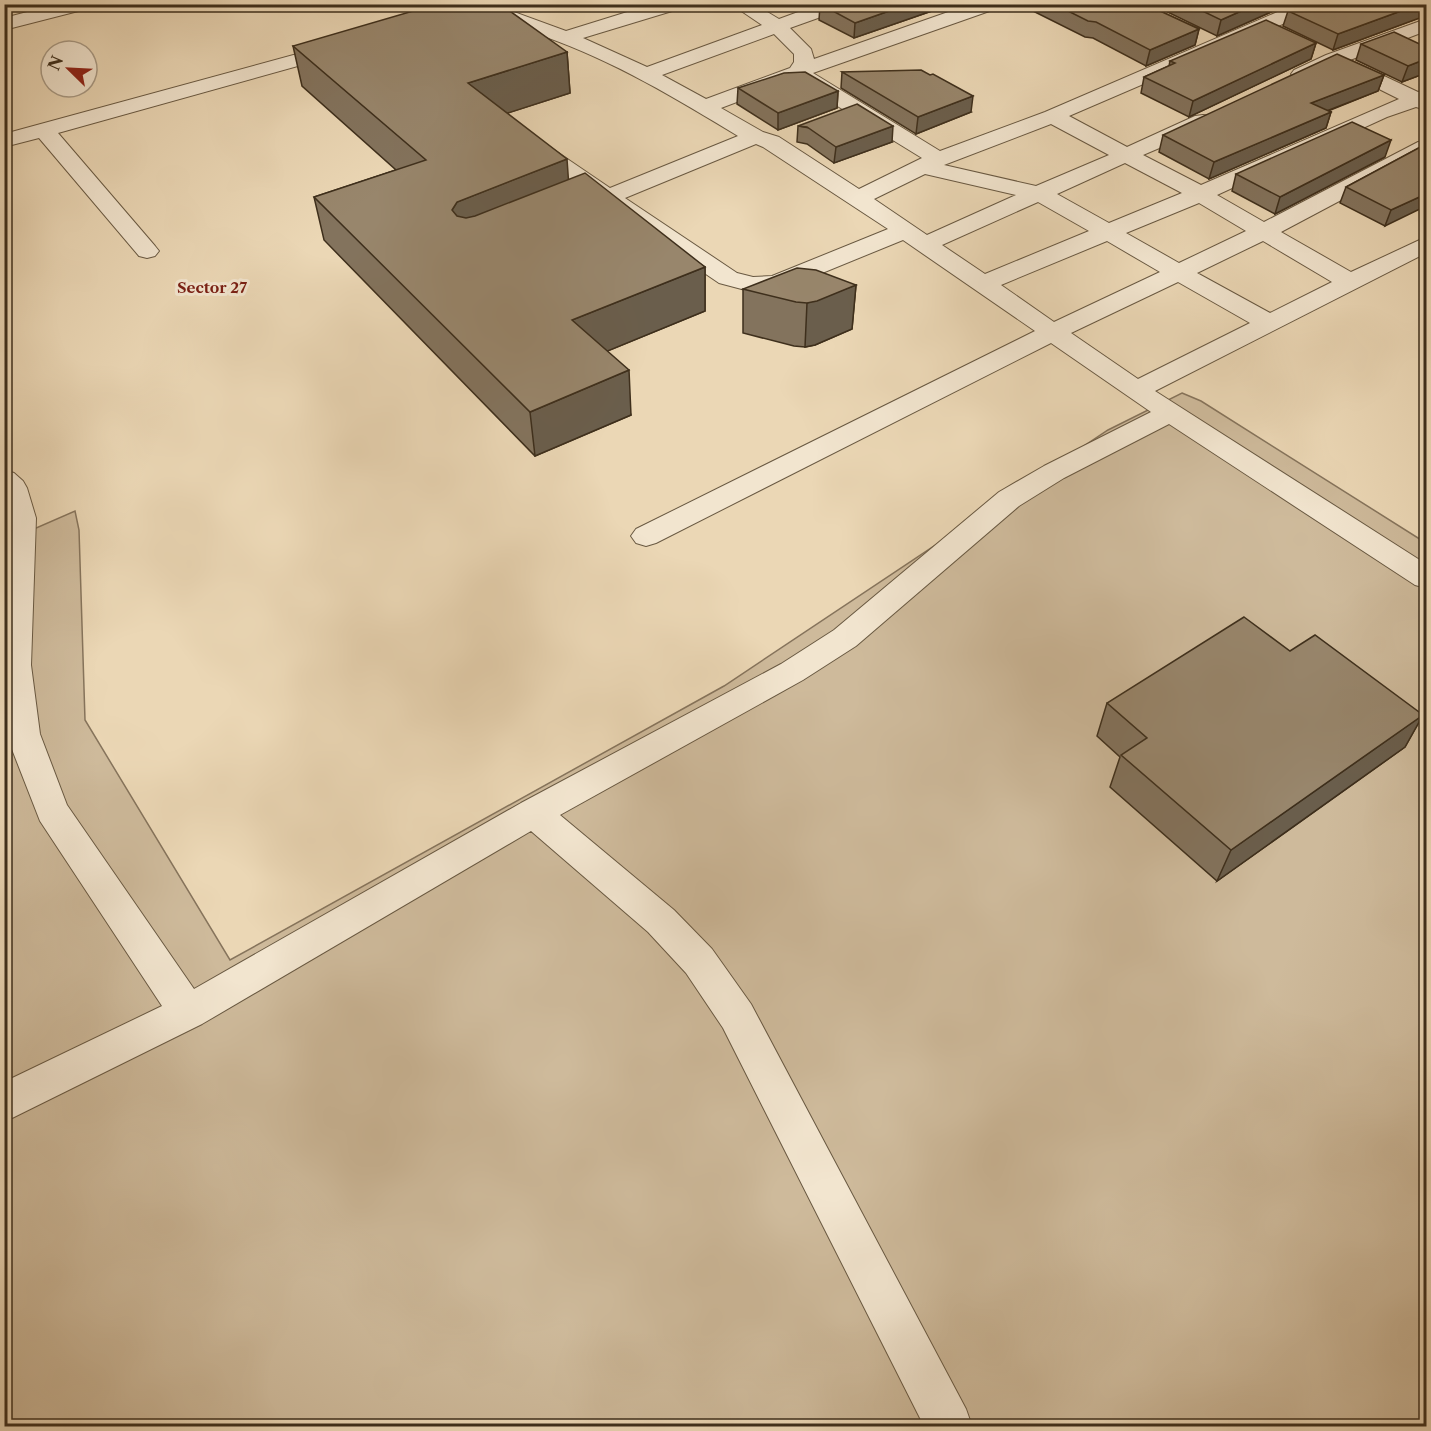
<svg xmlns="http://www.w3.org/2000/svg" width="1431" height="1431" viewBox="0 0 1431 1431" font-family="'Libre Caslon Text',serif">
<rect width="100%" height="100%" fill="#ebd7b5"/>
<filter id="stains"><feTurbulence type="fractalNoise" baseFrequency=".00333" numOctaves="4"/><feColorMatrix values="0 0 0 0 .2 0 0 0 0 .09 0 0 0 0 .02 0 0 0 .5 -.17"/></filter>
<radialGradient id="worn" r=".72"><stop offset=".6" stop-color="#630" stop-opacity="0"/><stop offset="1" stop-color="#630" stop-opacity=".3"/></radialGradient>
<path fill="#ceba9b" stroke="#86745c" stroke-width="1.5" d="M1182,393L1201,401L1426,543V1426H5L4,542L75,511L79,530L85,720L230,960L724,686L1108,430Z"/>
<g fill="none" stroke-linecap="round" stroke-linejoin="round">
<g stroke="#695942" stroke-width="2">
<path id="minor" d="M58,4H92L90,8L4,30V18Z
M466,4H492L566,31L653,4H684L682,8L583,38L647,67L762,25L731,4H754L779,19L820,4H848L846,8L790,28L811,49L814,59L971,4H1000L998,8L813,73L940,151L1045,112L1296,4H1322L1320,8L1069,116L1127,147L1195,116L1203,115L1211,116L1214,121L1211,126L1143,155L1201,185L1399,99L1333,66L1308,78H1294L1291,74L1294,70L1326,55L1426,19V31L1350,60L1418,92L1426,90V110L1416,107L1387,117L1217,195L1264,222L1418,142L1426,141V155L1281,232L1351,272L1426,237V253L1155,391L1426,564V588L1415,585L1169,424L1064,478L1019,506L856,646L803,680L560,815L674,910L712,949L751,1004L966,1409L972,1426H924L723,1028L686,973L648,932L531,831L202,1024L4,1122V1082L162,1006L40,821L6,734L4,470L14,473L23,481L27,488L36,518L31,665L40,734L67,805L194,989L521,803L781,664L834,630L999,492L1044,466L1151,412L1051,343L656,543L646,546L636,543L631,536L636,529L1035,331L903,240L788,287L753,292L719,283L606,206L593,210L585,208L582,203L585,198L591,196L522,149L519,144L522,139L530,137L538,139L610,188L738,136C677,99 614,61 546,37C529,31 475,17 466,4ZM774,34L794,54V62L790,68L706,99L662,75ZM795,80L922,158L859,189L779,137L763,132L721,108ZM1051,124L1109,155L1036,186L944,165ZM756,144L763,147L888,229L772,276L753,277L737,273L625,198ZM1125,163L1182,193L1109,223L1057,194ZM925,174L1016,195L927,235L874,199ZM1038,202L1089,231L985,274L942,245ZM1199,203L1246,231L1179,263L1126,233ZM1107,241L1160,272L1054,322L1001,285ZM1263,241L1332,282L1270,313L1197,273ZM1178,282L1250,323L1138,379L1071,333Z
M341,42L348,44L351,48L348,52L58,133L155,246L159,251L155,256L147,258L139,256L39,138L4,147V134Z"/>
</g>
<use href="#minor" fill="#f2e5cf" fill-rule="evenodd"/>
</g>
<path fill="#83735d" stroke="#3e2f1c" stroke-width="1.5" d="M795,4H812L802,8Z
M952,4L854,38L819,20L820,5Z
M1019,4H1145L1199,29L1195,45L1146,66L1093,38L1085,37Z
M1151,4H1289L1217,36Z
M1288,11L1426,14L1425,16L1333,50L1283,26Z
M1316,43L1311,59L1189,117L1141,93L1144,77L1169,66L1170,61Z
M1361,44L1426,47V73L1402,82L1356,60Z
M293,46L567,52L570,93L507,113L568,179L705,267V311L607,351L631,415L535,456L324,240L314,197L396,170L302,86Z
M842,72L971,112L916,134L841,88Z
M1384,75L1378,91L1328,111L1331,112L1326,128L1209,179L1159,152L1163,135Z
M738,88L838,91L837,108L778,130L737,104Z
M798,126L892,142L834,163L807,144L797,142Z
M1426,144L1385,226L1340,203L1346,187Z
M1385,157L1275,214L1232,191L1236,174Z
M856,285L852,329L815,345L805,347L794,346L743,333V289Z
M1290,651L1423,715L1405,747L1217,881L1110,787L1120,757L1097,736L1107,703Z"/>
<path fill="#6a5e4c" stroke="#3e2f1c" stroke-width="1.5" d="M802,4H812L802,8Z
M909,4H952L854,38L855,23Z
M1257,4H1289L1217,36L1221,20Z
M1420,4H1426V13L1425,16L1333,50L1338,34Z
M1199,29L1195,45L1146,66L1150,50Z
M1316,43L1311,59L1189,117L1193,101Z
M567,52L570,93L474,124L468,83Z
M1426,59V73L1402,82L1408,66Z
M1384,75L1378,91L1306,119L1311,103Z
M838,91L837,108L778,130V113Z
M973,96L971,112L916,134L918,117Z
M1331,112L1326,128L1209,179L1214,162Z
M893,126L892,142L834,163L836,147Z
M1391,140L1385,157L1275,214L1280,197Z
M567,159L570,202L463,245L452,210L457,202Z
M1426,194V206L1385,226L1391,210Z
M705,267V311L576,364L572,320Z
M856,285L852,329L815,345L805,347L807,303Z
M629,370L631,415L535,456L530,412Z
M1423,715L1405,747L1217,881L1231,850Z"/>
<path fill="#98866c" stroke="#3e2f1c" stroke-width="1.5" d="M437,4H500L567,52L468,83L567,159L457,202L452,210L457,216L466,218L475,216L585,173L705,267L572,320L629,370L530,412L314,197L426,160L293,46Z
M820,4H909L855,23Z
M1054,4H1145L1199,29L1150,50L1096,22L1088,21Z
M1188,4H1257L1221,20Z
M1302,4H1420L1338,34L1288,11Z
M1266,20L1316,43L1193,101L1144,77L1175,63L1170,61Z
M1394,32L1426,47V59L1408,66L1361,44Z
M1337,54L1384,75L1311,103L1331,112L1214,162L1163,135Z
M921,70L930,75L933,74L973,96L918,117L842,72Z
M805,72L838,91L778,113L738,88L784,73Z
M857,104L893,126L836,147L807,127L798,126Z
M1352,122L1391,140L1280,197L1236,174Z
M1426,144V194L1391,210L1346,187Z
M797,268L816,270L856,285L817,301L807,303L796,302L743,289Z
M1244,617L1290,651L1315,635L1423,715L1231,850L1121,755L1147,738L1107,703Z"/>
<g text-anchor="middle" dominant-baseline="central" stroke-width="6" stroke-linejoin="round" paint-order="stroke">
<g font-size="15" font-weight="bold" fill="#7a1f14" stroke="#f2e5cf">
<text x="212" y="287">Sector 27</text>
</g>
</g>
<rect width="1431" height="1431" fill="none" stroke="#ebd7b5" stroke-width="24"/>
<rect x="6" y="6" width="1419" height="1419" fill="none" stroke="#3e2f1c" stroke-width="3"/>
<rect x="12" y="12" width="1407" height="1407" fill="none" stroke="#3e2f1c" stroke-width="1.5"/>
<g transform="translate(69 69) rotate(294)"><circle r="28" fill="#f2e5cf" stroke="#aa9c87" stroke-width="1.5"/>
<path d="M0-4.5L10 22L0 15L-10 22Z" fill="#8f2418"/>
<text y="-9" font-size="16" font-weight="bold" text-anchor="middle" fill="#3e2f1c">N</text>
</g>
<rect width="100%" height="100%" filter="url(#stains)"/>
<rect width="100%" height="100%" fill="url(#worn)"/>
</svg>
